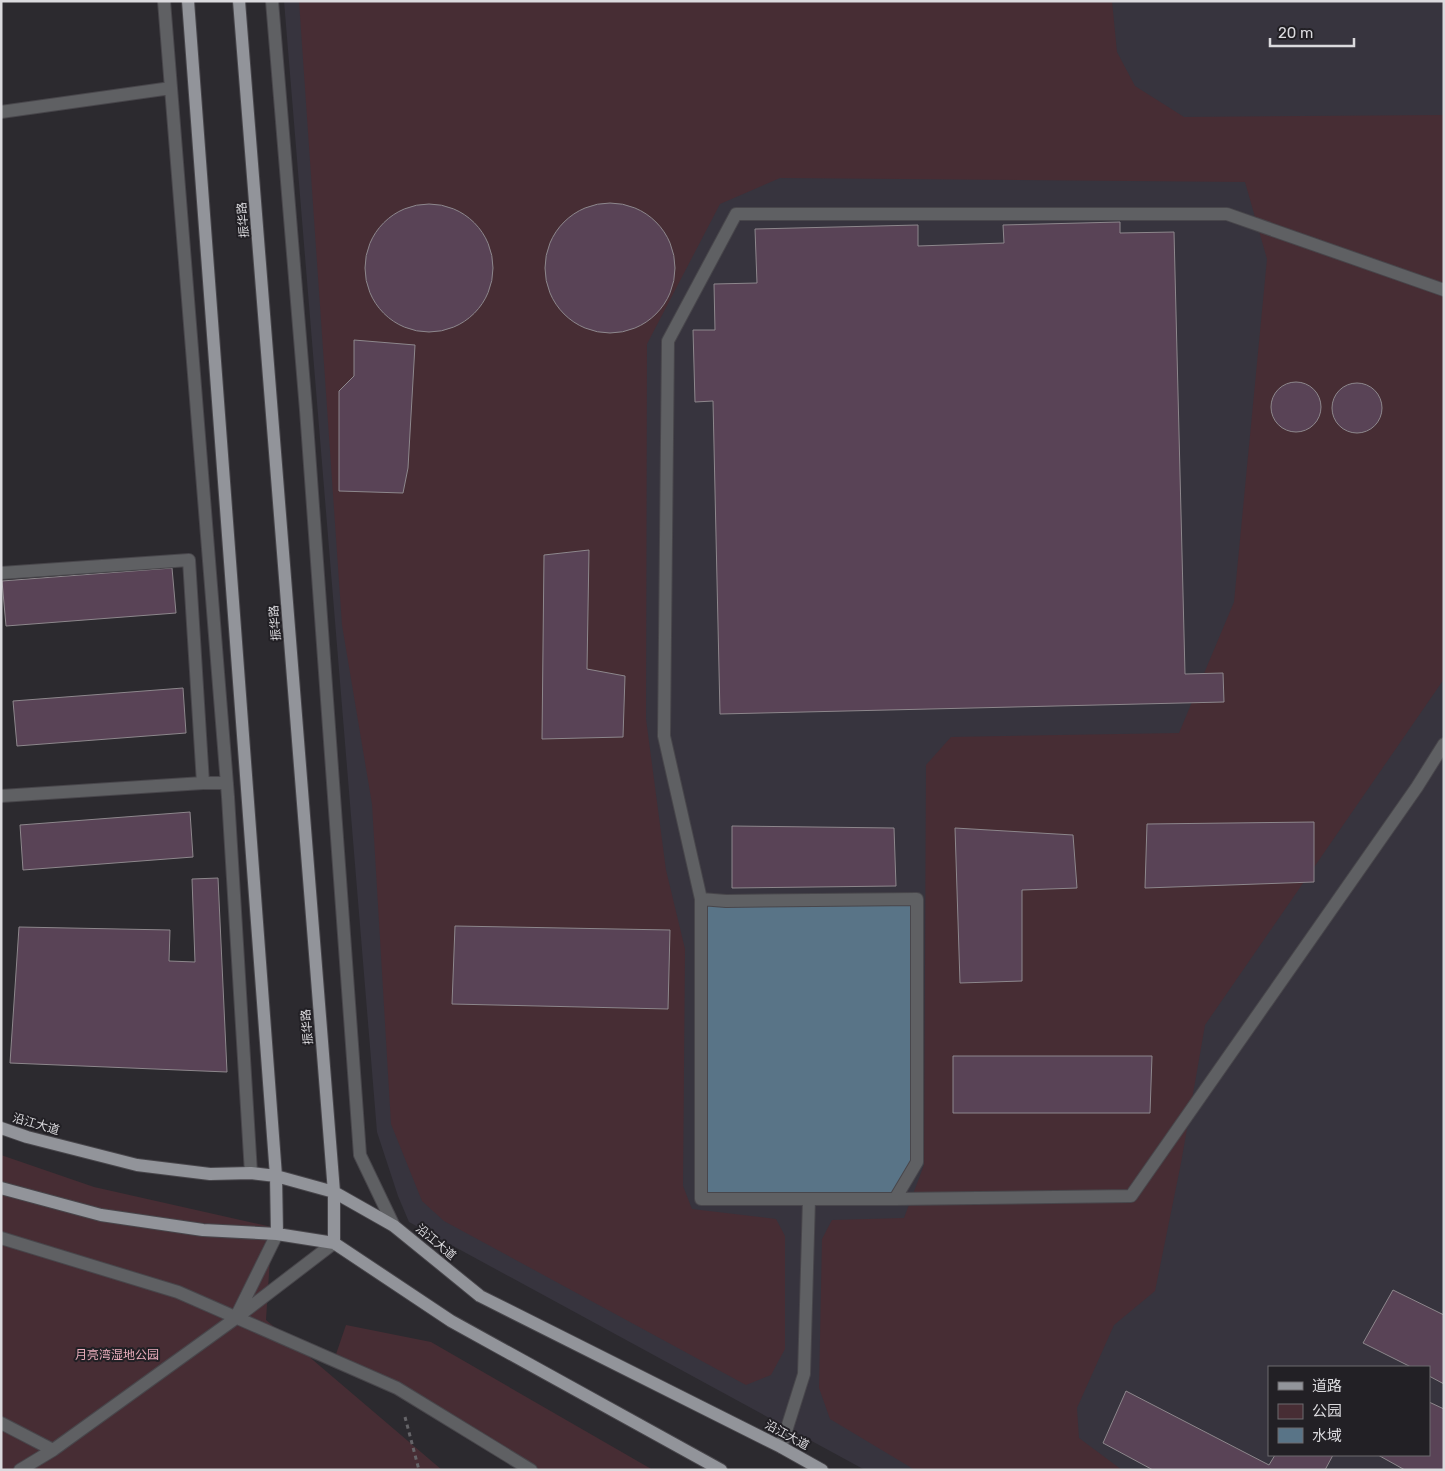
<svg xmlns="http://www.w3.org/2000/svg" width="1445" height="1471" viewBox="0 0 1445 1471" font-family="Rubik,'Noto Sans SC',sans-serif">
<rect width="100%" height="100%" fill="#2c2a2f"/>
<path fill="#37343e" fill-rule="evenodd" d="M284,1H1444V1470H865L409,1222L398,1196L377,1132ZM1269,1367H1429V1455H1269Z"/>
<path fill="#472d34" d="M299,1H1112L1117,52L1135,86L1184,117L1444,115V679L1205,1025L1181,1163L1155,1291L1114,1325L1077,1408L1079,1438L1122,1470H915L830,1419L819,1388L822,1239L832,1220L904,1218L924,1165L926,765L951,737L1179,733L1234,602L1267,259L1245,182L780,178L720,204L647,344L646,719L666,870L685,949L683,1186L692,1209L776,1219L785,1236V1349L771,1375L746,1385L444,1221L422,1201L391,1124L372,804L342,625Z
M1,1155L94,1187L272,1227L266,1320L442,1470H1Z
M346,1325L431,1342L653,1470H531L397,1388L334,1360Z"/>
<path fill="#597487" d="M701,899H917V1162L895,1199H701Z"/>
<path fill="#594356" stroke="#8d878c" d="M545 268a65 65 0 1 1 130 0a65 65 0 1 1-130 0Z
M365 268a64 64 0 1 1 128 0a64 64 0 1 1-128 0Z
M1120,222V233L1174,232L1185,674L1223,673L1224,702L720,714L713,401L695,402L693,330H715L714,284L757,283L755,229L918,225V246L1004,243L1003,225Z
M354,340L415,345L408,468L403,493L339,491V391L354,376Z
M1271 407a25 25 0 1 1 50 0a25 25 0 1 1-50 0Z
M1332 408a25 25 0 1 1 50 0a25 25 0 1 1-50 0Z
M589,550L587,669L625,676L623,737L542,739L544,555Z
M172,568L176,613L6,626L2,581Z
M183,688L186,733L17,746L13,701Z
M190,812L193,857L23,870L20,825Z
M1314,822V882L1145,888L1147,824Z
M732,826L894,828L896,886L732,888Z
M955,828L1073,835L1077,888L1022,890V981L960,983Z
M218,878L227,1072L10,1063L19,927L170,930L169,961L195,962L192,879Z
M455,926L670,930L668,1009L452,1004Z
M953,1056H1152L1150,1113H953Z
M1393,1290L1444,1315V1384L1429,1376V1367H1411L1363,1343Z
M1126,1391L1269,1465L1275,1455H1333L1325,1470H1153L1103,1443Z
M1429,1402L1444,1409V1470H1405L1378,1455H1429Z"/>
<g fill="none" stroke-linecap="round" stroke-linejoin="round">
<g stroke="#48464b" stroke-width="14">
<path id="minor" d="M164,1L228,797L251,1173
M272,1L306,410L360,1155L394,1226
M1,112L171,88
M1444,290L1227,214H736L668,341L664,736L701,899V1199H895L1131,1196L1417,787L1444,744
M1,573L189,560L203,783H227
M1,796L203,783
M701,899L726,901L917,899V1162L895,1199
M1,1238L178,1292L397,1388L531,1470
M237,1315L277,1234
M1,1423L53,1450L236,1318L334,1243
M781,1447L804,1374L809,1199
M20,1470L53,1450"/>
</g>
<g stroke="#48464b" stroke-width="14">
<path id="major" d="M188,1L276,1176L277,1234
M239,1L334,1192V1243
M1,1128L27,1137L137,1165L210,1174L251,1173L276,1176L334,1192L394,1226L480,1296L781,1447L822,1470
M1,1188L101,1215L203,1230L277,1234L334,1243L451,1321L721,1470"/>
</g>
<path stroke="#656468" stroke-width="3" stroke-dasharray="4 4" stroke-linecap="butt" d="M405,1417L419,1470"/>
<use href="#minor" stroke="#5f6063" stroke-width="12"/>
<use href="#major" stroke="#92949a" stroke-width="12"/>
</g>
<g text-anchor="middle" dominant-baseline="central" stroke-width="4" stroke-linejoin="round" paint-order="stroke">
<g font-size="12" fill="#dbdade" stroke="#222025">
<text transform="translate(243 220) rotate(-95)">振华路</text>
<text transform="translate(275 623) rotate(-95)">振华路</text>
<text transform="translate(307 1027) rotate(-95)">振华路</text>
<text transform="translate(36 1124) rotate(16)">沿江大道</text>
<text transform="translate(436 1242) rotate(40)">沿江大道</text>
<text transform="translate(787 1435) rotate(28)">沿江大道</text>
</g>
<g font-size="12" fill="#e8acbb" stroke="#222025">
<text x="117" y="1355">月亮湾湿地公园</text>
</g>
</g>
<rect width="1445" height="1471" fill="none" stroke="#dbdade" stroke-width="5"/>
<rect x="1268" y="1366" width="162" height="90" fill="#222025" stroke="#6c6a6f"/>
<rect x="1278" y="1382" width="25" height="8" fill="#92949a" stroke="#6c6a6f"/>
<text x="1312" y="1391" font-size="15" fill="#dbdade">道路</text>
<rect x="1278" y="1404" width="25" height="15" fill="#472d34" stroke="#6c6a6f"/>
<text x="1312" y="1416" font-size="15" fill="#dbdade">公园</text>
<rect x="1278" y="1428" width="25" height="15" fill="#597487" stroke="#6c6a6f"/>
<text x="1312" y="1441" font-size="15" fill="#dbdade">水域</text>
<path d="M1270 38v8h84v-8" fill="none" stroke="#dbdade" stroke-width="2.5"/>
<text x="1278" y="38" font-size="15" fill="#dbdade" stroke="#222025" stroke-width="4" paint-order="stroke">20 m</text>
</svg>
